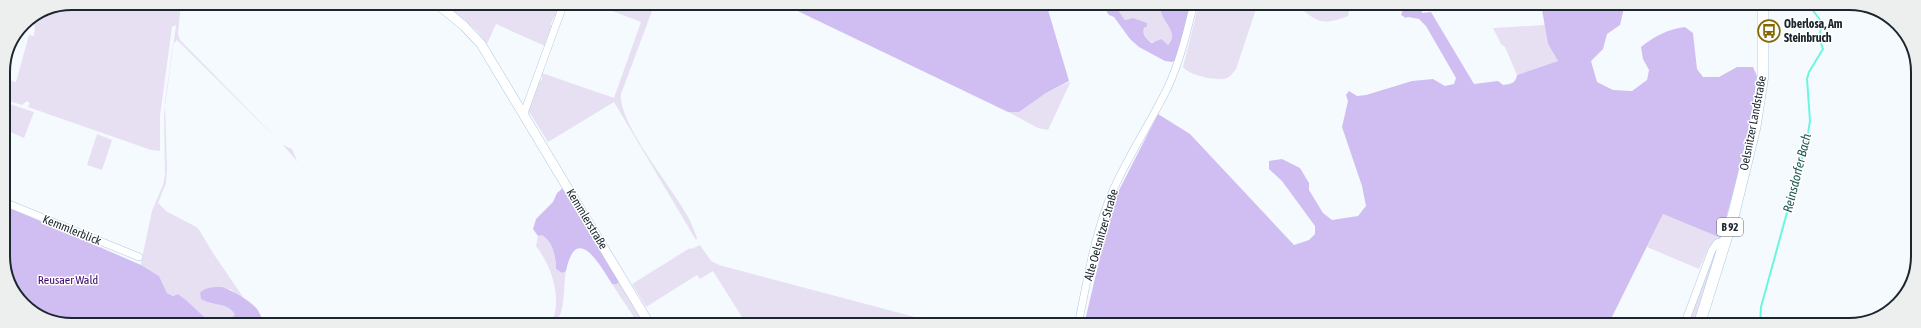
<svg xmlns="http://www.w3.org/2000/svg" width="1921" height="328" viewBox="0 0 1921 328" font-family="'Asap Condensed',sans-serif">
<rect width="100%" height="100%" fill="#f5faff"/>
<path fill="#e6e0f2" d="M72,3H109L111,5L114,3H181L178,34L180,40L283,145L292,149L297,161L452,325L295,159L283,145L177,40L173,44L165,102L167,170L166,183L158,203L166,211L198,228L213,253L245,300L230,289L200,293L201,299C212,306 227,302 236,314L228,324H212L186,300L178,294L173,296L167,293L159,276L141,265V263L152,211L163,185L165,175L164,114L176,25L172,27L160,116V151L151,150L28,107L30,103L27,101L22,105L3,99V79L16,82L29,35L34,36L35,27L32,19L33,17L45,13L56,6Z
M444,3H562L557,16L554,17L551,24L552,27L545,46L496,24L487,44L477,31Z
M591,3H655L621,94C618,123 672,187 687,215C691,222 694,230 697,238L696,240L614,102L548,142L528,110L538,82L542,80V73L614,98L641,22Z
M1113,3H1160C1158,21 1181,30 1168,45C1155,41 1135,43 1147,23L1129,19L1125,20Z
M1199,3H1258L1236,69C1233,73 1231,76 1227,78C1218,82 1188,75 1183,67Z
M1294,3H1351L1348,16C1319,27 1317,21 1294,3Z
M1545,25L1548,44L1558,61L1517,75L1505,47L1501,44L1493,28Z
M1069,82L1070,83L1048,130L1038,128L1008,112H1019L1046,93Z
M3,102L34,112L24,138L4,129Z
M97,134L112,140L102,170L87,165Z
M1663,214L1721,238L1709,247L1699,269L1647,247Z
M542,235C553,242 556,257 556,269L562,273L566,271C563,284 566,314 555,322L553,319C562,295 550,264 536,246L538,236Z
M700,245L711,261L719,265L945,325H747L713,271L700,279L697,275L646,307L632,284L690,248L692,249Z
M1719,248L1694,325H1686L1716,249Z
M619,281L647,325H639L612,284H617Z"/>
<path fill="#d0bef3" d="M781,3H1046L1069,81L1046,93L1019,112H1008Z
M1101,3H1113L1125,20L1133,18L1147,23V26L1144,28C1142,36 1146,39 1152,43L1161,39L1168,45C1181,31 1158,21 1160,3H1192L1176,60L1172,62L1165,61L1139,47L1130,39L1114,17L1109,15Z
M1409,3H1422V13L1431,12L1474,84L1498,81L1503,85C1511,84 1516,83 1517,75L1558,61L1548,44L1541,4H1625L1620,25L1607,34L1603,49L1591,61L1597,82L1613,90L1632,91L1647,80L1649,70L1643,59L1641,47C1655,36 1668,29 1685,27L1693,33L1697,69L1703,77H1719L1737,67H1753L1757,76L1750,127L1721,238L1663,214L1608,325H1084L1113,202L1158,114L1190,134L1294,245L1309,240L1315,234V226L1282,181L1269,169V161L1282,159L1300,168L1309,183V190L1323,213L1332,220L1358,216L1366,206L1362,186L1342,127L1348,101L1346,95L1349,91L1357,96L1366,95L1412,81L1433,79L1445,86L1454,84L1456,78L1426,26L1419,19L1408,17L1406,18L1401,15L1403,10L1409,7Z
M563,188L619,281L617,284H612C599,263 576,223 566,271L562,273L556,269C556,257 553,242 542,235L538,236L533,229L536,219L553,202L557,193Z
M5,206L141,265L159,276L167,293L173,296L178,294L186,300L212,324H62L26,308L5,274Z
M222,287C231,290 251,301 257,309C261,314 261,320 267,324H228L235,314C227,302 212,306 201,299L200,293C205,287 214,287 222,287Z"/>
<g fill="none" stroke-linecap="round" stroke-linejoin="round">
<path stroke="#6bf6df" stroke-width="2" d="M1760,325L1761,307L1807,140L1810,121L1807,79L1809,72L1823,49L1820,40L1821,21L1808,4"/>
<g stroke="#aecae0" stroke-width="8">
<path id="minor" d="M44,9L47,8
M524,113L564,3
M4,202L139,257
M1078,325C1087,282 1094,236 1111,195C1127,157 1150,124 1168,87C1180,61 1187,32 1194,3
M1684,325L1712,250L1717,243L1726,241"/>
</g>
<g stroke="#aecae0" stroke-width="10">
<path id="tertiary" d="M436,3L464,26L481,44L650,325"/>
</g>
<g stroke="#aecae0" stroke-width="12">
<path id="primary" d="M1699,325L1734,213L1755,127L1763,75V4"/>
</g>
<use href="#minor" stroke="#fff" stroke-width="7"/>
<use href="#tertiary" stroke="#fff" stroke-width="9"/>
<use href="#primary" stroke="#fff" stroke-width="11"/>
</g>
<defs>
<g id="bus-ring" transform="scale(1.15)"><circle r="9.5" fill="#fff" stroke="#846801" stroke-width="1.5"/><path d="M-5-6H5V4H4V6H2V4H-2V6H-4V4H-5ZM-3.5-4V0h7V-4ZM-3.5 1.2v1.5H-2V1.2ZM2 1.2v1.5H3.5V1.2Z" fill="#846801"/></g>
</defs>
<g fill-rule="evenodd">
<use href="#bus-ring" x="1769" y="31"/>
</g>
<g text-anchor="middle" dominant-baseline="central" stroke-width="3" stroke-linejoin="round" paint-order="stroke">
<rect fill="#fff" stroke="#5f676d" stroke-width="1" x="1717" y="218" width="26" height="18" rx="3"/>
<g font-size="11" font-weight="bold" fill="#1b262e">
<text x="1730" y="227">B 92</text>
</g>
<g font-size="12" font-weight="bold" fill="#1b262e" stroke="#fff" text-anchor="start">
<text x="1784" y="24">Oberlosa, Am<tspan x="1784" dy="14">Steinbruch</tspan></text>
</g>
<g font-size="12" fill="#1b262e" stroke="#fff">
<text transform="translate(1753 123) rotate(-79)">Oelsnitzer Landstraße</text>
<text transform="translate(587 219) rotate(59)">Kemmlerstraße</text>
<text transform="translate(72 230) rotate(22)">Kemmlerblick</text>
<text transform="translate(1101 235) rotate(-74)">Alte Oelsnitzer Straße</text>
</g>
<g font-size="12" fill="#3e056f" stroke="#fff">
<text x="68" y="280">Reusaer Wald</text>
</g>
<g font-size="13" font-style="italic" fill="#1c574d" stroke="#fff">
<text transform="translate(1797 173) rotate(-76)">Reinsdorfer Bach</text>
</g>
</g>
<path d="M0 0H1921V328H0ZM72 10H1849A62 62 0 0 1 1911 72V256A62 62 0 0 1 1849 318H72A62 62 0 0 1 10 256V72A62 62 0 0 1 72 10Z" fill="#edeeee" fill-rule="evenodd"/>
<path fill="none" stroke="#1b262e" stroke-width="2" d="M72 10H1849A62 62 0 0 1 1911 72V256A62 62 0 0 1 1849 318H72A62 62 0 0 1 10 256V72A62 62 0 0 1 72 10Z"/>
</svg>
